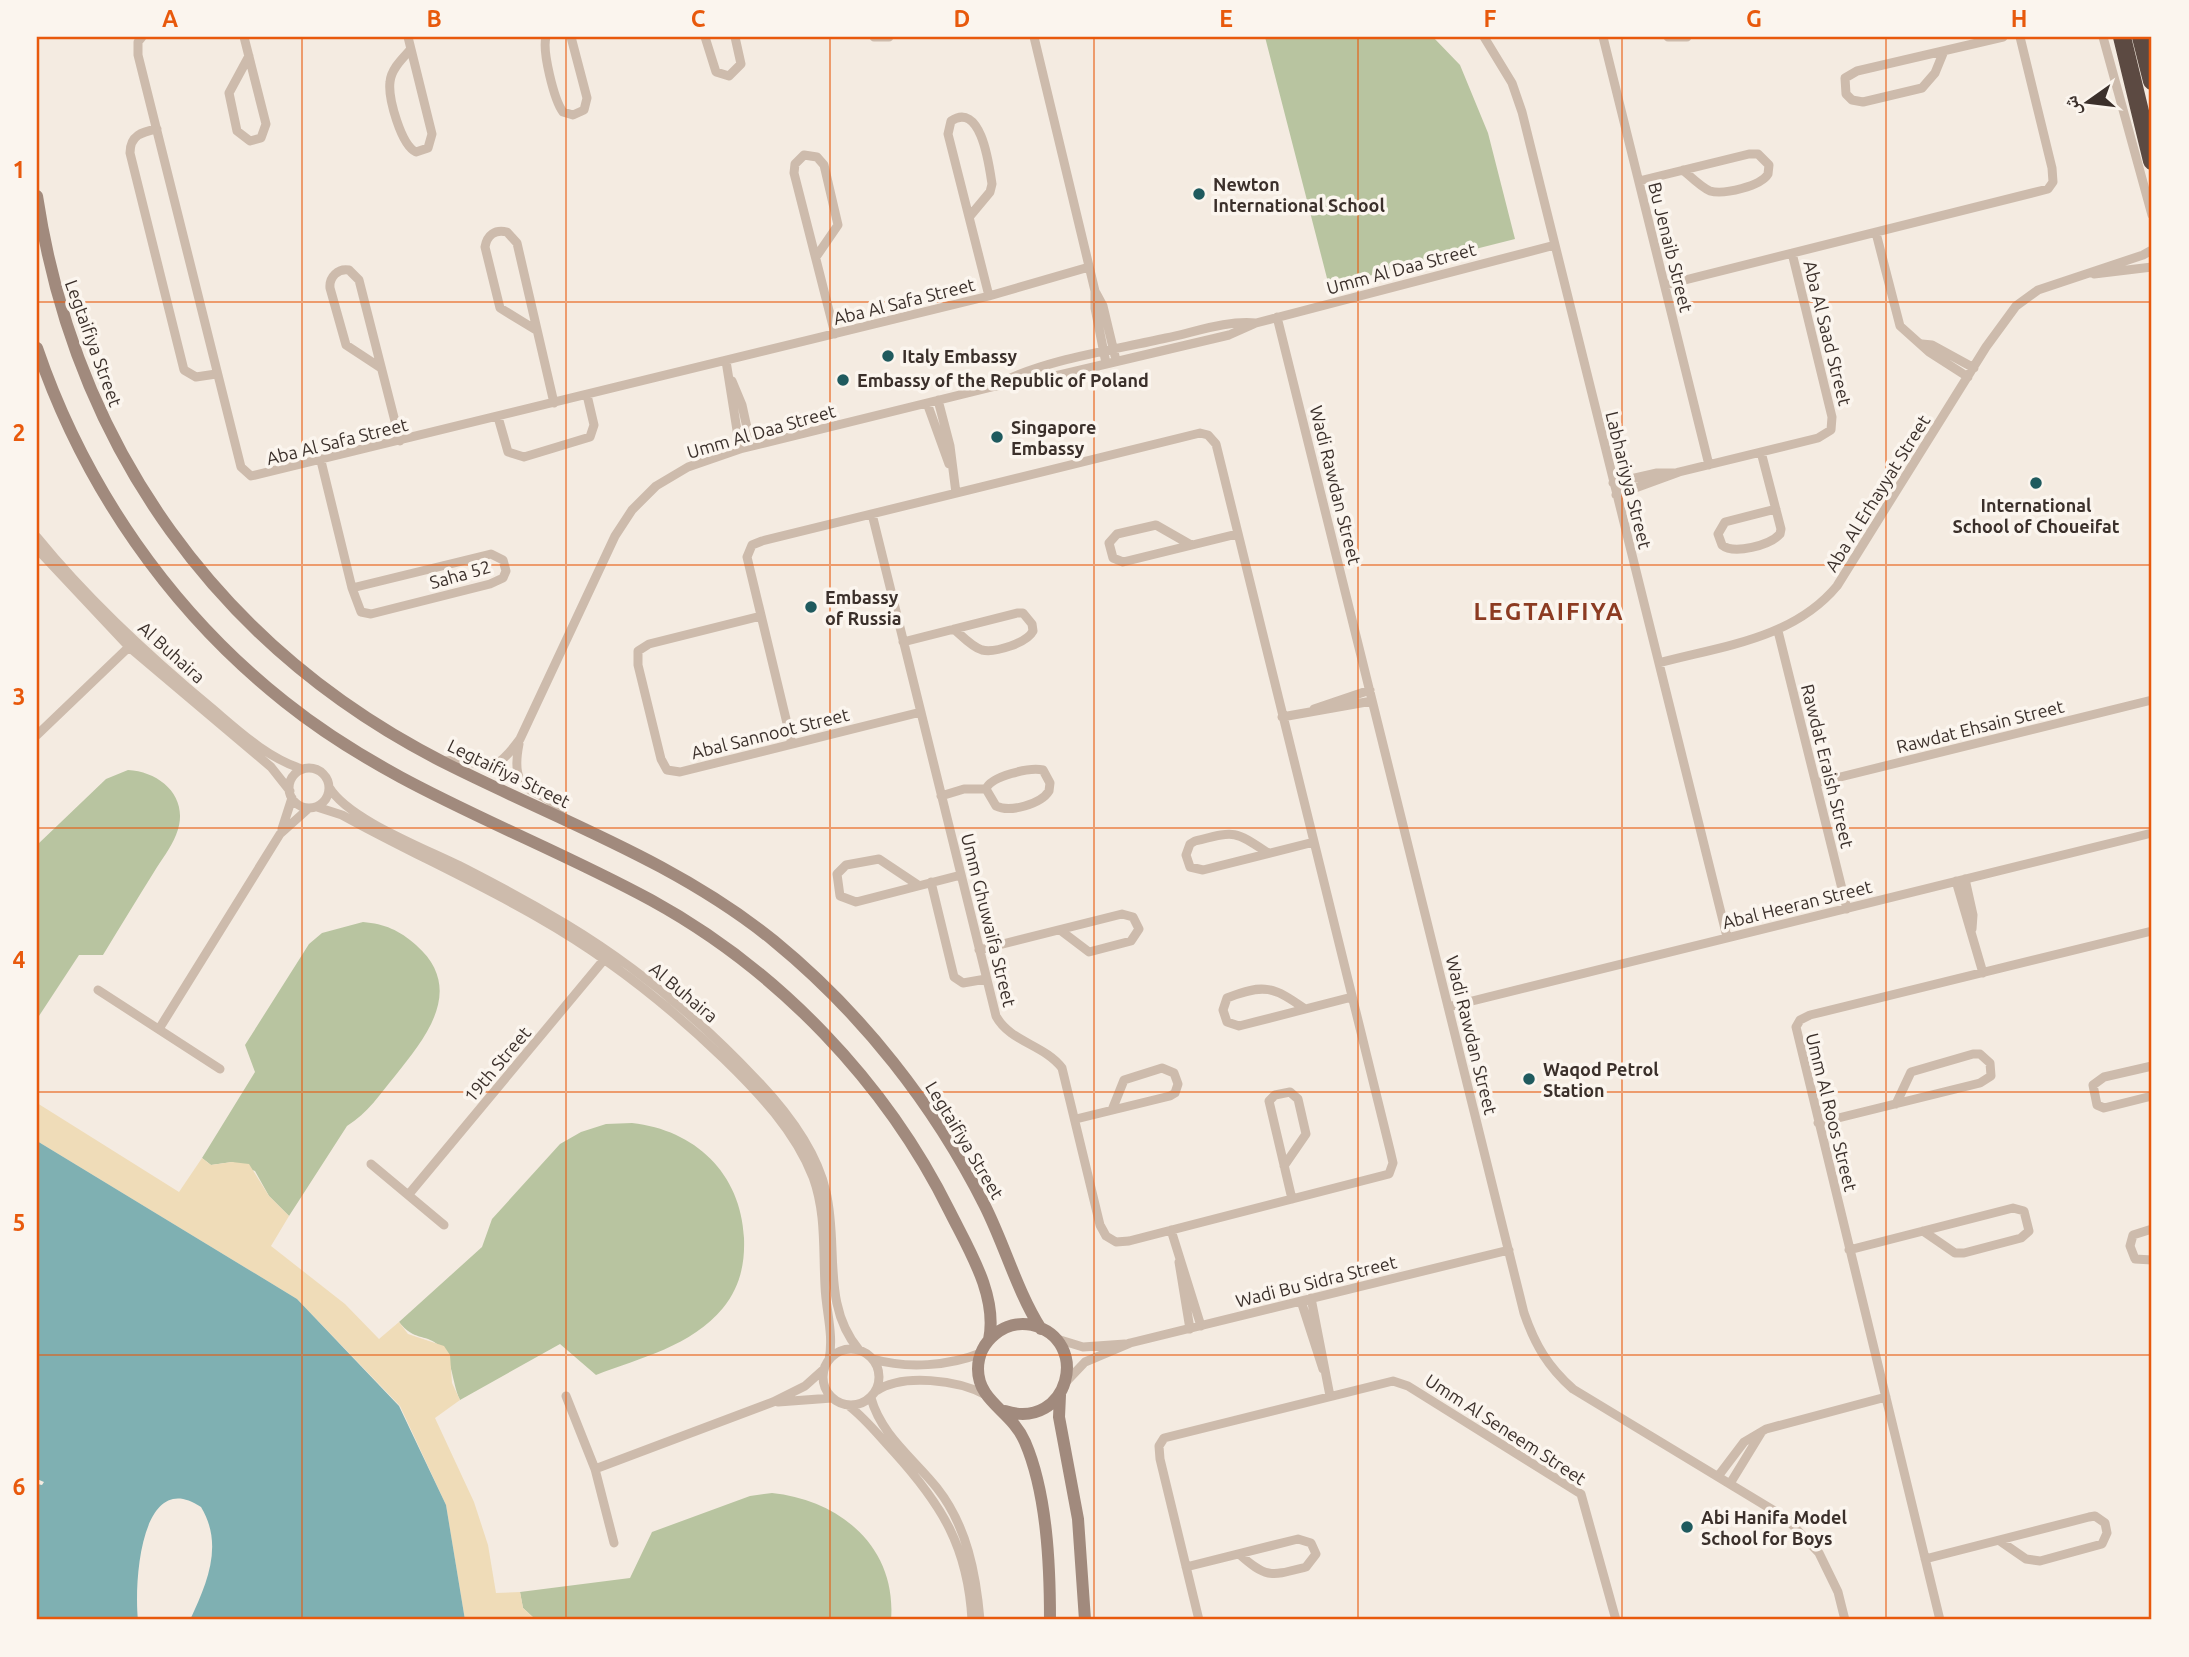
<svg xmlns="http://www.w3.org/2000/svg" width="2189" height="1657" viewBox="0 0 2189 1657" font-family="Ubuntu,'Noto Naskh Arabic',sans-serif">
<rect width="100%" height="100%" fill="#f4ebe1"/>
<path fill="#b8c4a0" d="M1265,37H1433L1460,65L1488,133L1515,239L1329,286Z
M128,770C162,772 191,799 176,835C171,848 161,860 154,872C137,899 120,927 103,955H79L37,1019V845L106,779Z
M363,922C385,924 399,930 416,945C466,989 426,1037 395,1076C380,1094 368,1113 347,1126L289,1216L269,1196L255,1171L232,1162L211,1165L202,1158L255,1072L245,1045L309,944L322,933Z
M632,1123C695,1130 741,1173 744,1238C745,1264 740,1287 723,1308C692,1346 640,1358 596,1375L560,1344L460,1400C451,1381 454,1359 437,1344C425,1334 414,1341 399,1322L482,1247L492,1219L560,1144L581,1132L606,1124Z
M772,1493C840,1500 897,1547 891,1620H536L523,1608L520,1592L630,1578L652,1532L750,1496Z"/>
<path fill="#efdcb8" d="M37,1103L179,1192L202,1158L211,1165L232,1162L249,1164L269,1196L289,1216L271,1246L345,1304L379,1339L399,1322L408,1334L444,1346L450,1355L452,1383L460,1400L435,1418L474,1502L488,1545L496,1593L520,1592L523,1608L536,1620H465L446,1505L400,1406L297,1299L37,1141Z"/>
<path fill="#7fb0b2" d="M37,1141L297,1299L399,1406L446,1505L465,1620H190C207,1583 224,1545 201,1507C140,1466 134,1585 138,1620H37V1484L42,1485L44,1482L37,1479Z"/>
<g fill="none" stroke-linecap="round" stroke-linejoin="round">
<path stroke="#cdbbac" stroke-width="9" d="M142,37L138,42V55L241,467L251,476L989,296L1089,267
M244,37L266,124L261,138L250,141L237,131L229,93L249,56
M408,37L432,134L428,148L416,152C401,145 388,98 390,82C391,69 403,58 411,49
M546,37C542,51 554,100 563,112L573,115L584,110L587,98L571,37
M705,37L716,72L729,76L741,64L735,37
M874,37H889
M1034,37L1095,291V308L1106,363
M1484,37L1512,83L1522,112L1727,937
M1603,37L1709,465
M1668,37H1687
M2103,37L2152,215
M1944,51L1935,73L1922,88L1863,102L1852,100L1846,94L1845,78L1857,71L2003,37
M157,129C142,132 130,135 130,153L184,370L196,377L216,374
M1639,181L1749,154H1758L1769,165L1768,174C1761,186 1724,195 1710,191C1701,187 1691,177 1683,170
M970,216L990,192L992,184C989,164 981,101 951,121L948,134L989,296
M1876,233L1900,326L1929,352L1968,377
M816,257L838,225L824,165L817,157L804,155L795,164L794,173L835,334
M2094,274L2152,267
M1665,285L2048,189L2053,182L2052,168L2020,37
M1096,293L1103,306L1115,356
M1277,317L1524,1313C1535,1345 1548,1367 1573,1389L1786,1518L1819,1553L1838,1592L1845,1620
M536,330L500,308L485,247C487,235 495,229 507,232L517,243L554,403
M1922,344L1932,345L1974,368
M726,361L740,449
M381,368L346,345L330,288C329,277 338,268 349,270L359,280L400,441
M732,381L742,405L751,446
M1000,383C1047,359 1114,350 1166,338C1195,332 1227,320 1256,323
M938,400L950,446L956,493
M927,403L949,464
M498,417L508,452L524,457L590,437L594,425L587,395
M1761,452L1781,529L1780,534C1770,545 1734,555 1722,545L1718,534L1725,522L1776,509
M321,461L352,588L361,612L371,614L490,584L503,578L506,571L503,560L491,554L352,588
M1613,483L1657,473H1674
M1616,495L1679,472L1818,438L1831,430L1832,417L1792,253
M37,537C89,601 150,657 214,710C241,733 268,758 302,769
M1191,545L1156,525L1117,534L1109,543L1113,558L1123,562L1237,534
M37,549L129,647L271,767L290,791
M761,616L649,644L638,651V665L661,759L667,770L680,772L921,712
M1778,631L1847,909
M903,642L1017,613H1023L1032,624L1033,631C1027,643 995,653 982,650C972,647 962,636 954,629
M1659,663C1722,646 1793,639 1837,586L1986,347L2016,306L2038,290L2143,255L2152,250
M1314,709L1370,690
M1282,717L1372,701
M37,735L132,644
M519,744C507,805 547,781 562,818
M792,744L747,557L752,545L762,541L1200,433L1208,435L1216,444L1390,1150L1393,1163L1389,1174L1129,1241L1116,1242L1106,1236L1100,1225L1062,1068C1045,1045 1010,1042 996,1016L872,514
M445,761C485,755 485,787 520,739L615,536L632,510L656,486L688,467L740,449L996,386L1034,381L1229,335L1256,323L1555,245
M289 788a20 20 0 1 1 40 0a20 20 0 1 1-40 0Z
M1816,783L2152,700
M329,787C349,821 432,851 468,870C501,887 534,905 566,924C634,965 699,1019 754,1077C785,1109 816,1148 826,1192C839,1246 821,1305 859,1350
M941,796L964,789H986C991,776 1030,767 1043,770L1050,783L1049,791C1041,804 1010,813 996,806L986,789
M317,807L342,815C407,851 475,881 539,918C606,956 669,1006 724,1059C759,1093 795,1131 813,1177C826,1213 823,1248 825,1286C826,1312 834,1334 829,1360
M282,829L292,798
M1268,853C1233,830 1236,831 1195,841L1190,844L1186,855L1190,867L1203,870L1314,842
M1965,879L1973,915L1972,929
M1956,881L1983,973
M931,882L954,977L963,983L986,979
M918,885L879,859L846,865L837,874L840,896L856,902L961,875
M979,950L1122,914L1133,917L1139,929L1131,941L1089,952L1060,930
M98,990L220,1069
M1448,1007L2152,833
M1305,1009C1274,987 1264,983 1227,998L1223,1010L1227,1022L1239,1026L1352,997
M159,1029L280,834L309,808
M2152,1066L2104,1077L2093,1085L2097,1105L2104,1108L2152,1096
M1076,1119L1170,1096L1175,1093L1178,1084L1174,1073L1162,1068L1124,1080L1112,1110
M1818,1123L1980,1083L1991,1076L1990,1063L1980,1054H1973L1911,1072L1896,1104
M371,1164L444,1225
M1284,1166L1306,1134L1298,1099L1290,1092L1275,1095L1269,1101L1292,1199
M409,1194L607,956
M2152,1229L2133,1235L2130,1246L2135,1259L2152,1260
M1171,1230L1201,1326
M1849,1250L2013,1208L2024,1211L2029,1231L2021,1238L1964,1253H1955L1923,1231
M1179,1262L1190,1329
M1311,1298L1330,1396
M1301,1301L1323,1369
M1057,1339L1083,1347L1125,1344
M823 1377a28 28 0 1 1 56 0a28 28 0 1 1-56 0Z
M873,1359C907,1369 949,1366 981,1353
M1066,1382L1085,1362L1130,1343L1509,1250
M876,1391C903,1373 958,1380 986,1395
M566,1396L595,1469L614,1543
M871,1398C881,1435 914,1459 937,1488C967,1526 976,1574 980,1620
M778,1402L832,1398
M849,1406C866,1419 879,1436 894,1452C942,1505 968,1547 972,1620
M595,1469L773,1402L805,1386L824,1369
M1719,1475L1744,1442L1766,1429L1886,1397
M1731,1482L1761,1433
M1925,1559L2089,1517L2095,1516L2105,1523L2107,1533L2102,1544L2040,1561L2026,1559L2000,1541
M1186,1567L1298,1539L1311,1543L1316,1554L1306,1567C1271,1576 1267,1579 1239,1554
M1199,1620L1160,1459L1159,1446L1164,1438L1393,1381L1408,1386L1581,1494L1616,1620
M1940,1620L1796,1027L1800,1020L1810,1015L2152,931"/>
<path stroke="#a18a7d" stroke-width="12" d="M37,196C75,447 219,649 447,764C558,820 677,862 774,941C862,1013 934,1105 985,1206C1005,1246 1017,1291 1041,1329
M37,348C84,486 170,611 285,702C395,790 528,833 651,900C777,969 886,1082 950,1212C969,1250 998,1296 989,1340
M1060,1395L1059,1417L1078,1519L1085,1620
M1005,1411C1069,1431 1092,1340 1032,1325C1005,1319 978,1341 978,1369C978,1402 1012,1411 1025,1442C1047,1493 1050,1565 1050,1620"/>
<path stroke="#5c4a42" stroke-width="18" d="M2122,37L2152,161
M2141,37L2152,81"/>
</g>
<path fill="none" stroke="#e8590c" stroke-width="2" stroke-opacity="0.55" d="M302,37V1620M566,37V1620M830,37V1620M1094,37V1620M1358,37V1620M1622,37V1620M1886,37V1620M37,302H2152M37,565H2152M37,828H2152M37,1092H2152M37,1355H2152"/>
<g fill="#1f5a5e" stroke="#fbf5ee" stroke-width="2.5">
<circle cx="1199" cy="194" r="7"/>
<circle cx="888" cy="356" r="7"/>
<circle cx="843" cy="380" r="7"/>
<circle cx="997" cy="437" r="7"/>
<circle cx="2036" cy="483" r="7"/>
<circle cx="811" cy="607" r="7"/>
<circle cx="1529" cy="1079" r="7"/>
<circle cx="1687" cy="1527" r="7"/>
</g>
<g text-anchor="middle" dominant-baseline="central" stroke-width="7" stroke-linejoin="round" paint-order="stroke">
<g font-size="18" font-weight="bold" fill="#3b302b" stroke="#fbf5ee" text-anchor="start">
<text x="1213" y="184">Newton<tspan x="1213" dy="21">International School</tspan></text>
<text x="902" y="356">Italy Embassy</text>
<text x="857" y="380">Embassy of the Republic of Poland</text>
<text x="1011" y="427">Singapore<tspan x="1011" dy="21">Embassy</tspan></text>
<text x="2036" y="505" text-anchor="middle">International<tspan x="2036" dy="21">School of Choueifat</tspan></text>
<text x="825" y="597">Embassy<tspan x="825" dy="21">of Russia</tspan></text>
<text x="1543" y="1069">Waqod Petrol<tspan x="1543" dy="21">Station</tspan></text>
<text x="1701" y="1517">Abi Hanifa Model<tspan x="1701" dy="21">School for Boys</tspan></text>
</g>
<g font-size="18" fill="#3b302b" stroke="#fbf5ee">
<text transform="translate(1671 247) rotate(76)">Bu Jenaib Street</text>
<text transform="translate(1401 268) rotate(-15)">Umm Al Daa Street</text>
<text transform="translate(904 301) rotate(-14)">Aba Al Safa Street</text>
<text transform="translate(1828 333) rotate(76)">Aba Al Saad Street</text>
<text transform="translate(94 343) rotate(70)">Legtaifiya Street</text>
<text transform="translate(761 431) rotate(-16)">Umm Al Daa Street</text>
<text transform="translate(337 441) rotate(-14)">Aba Al Safa Street</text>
<text transform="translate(1629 480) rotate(76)">Labhariyya Street</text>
<text transform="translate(1336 485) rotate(76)">Wadi Rawdan Street</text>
<text transform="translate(1877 493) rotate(-58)">Aba Al Erhayyat Street</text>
<text transform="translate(460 574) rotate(-16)">Saha 52</text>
<text transform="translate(172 652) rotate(42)">Al Buhaira</text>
<text transform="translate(1980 726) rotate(-14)">Rawdat Ehsain Street</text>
<text transform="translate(770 733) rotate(-14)">Abal Sannoot Street</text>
<text transform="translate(1828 766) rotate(76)">Rawdat Eraish Street</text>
<text transform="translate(509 773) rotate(26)">Legtaifiya Street</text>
<text transform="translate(1797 904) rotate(-14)">Abal Heeran Street</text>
<text transform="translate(989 920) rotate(76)">Umm Ghuwaifa Street</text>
<text transform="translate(684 992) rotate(40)">Al Buhaira</text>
<text transform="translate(1472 1035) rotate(76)">Wadi Rawdan Street</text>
<text transform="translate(497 1064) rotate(-50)">19th Street</text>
<text transform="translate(1832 1112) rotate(76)">Umm Al Roos Street</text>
<text transform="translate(965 1140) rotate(59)">Legtaifiya Street</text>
<text transform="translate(1316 1281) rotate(-14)">Wadi Bu Sidra Street</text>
<text transform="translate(1506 1429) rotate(33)">Umm Al Seneem Street</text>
</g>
<g font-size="24" font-weight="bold" letter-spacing="2" fill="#8c3b22" stroke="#fbf5ee">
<text x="1549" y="611">LEGTAIFIYA</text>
</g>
</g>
<rect width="2189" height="1657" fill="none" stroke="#fbf5ee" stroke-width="77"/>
<g transform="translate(2088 102) rotate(256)" stroke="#fbf5ee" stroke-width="5" paint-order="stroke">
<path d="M0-5L12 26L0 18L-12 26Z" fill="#3b302b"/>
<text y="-10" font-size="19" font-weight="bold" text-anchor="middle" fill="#3b302b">ش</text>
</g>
<rect x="38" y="38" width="2112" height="1580" fill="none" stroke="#e8590c" stroke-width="2.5"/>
<g font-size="23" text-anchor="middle" font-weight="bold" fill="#e8590c">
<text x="170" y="27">A</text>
<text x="434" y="27">B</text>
<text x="698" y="27">C</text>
<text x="962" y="27">D</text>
<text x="1226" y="27">E</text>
<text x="1490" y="27">F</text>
<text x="1754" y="27">G</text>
<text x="2019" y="27">H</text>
<text x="19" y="178">1</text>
<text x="19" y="441">2</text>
<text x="19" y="705">3</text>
<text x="19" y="968">4</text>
<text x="19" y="1231">5</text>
<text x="19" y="1495">6</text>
</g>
</svg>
